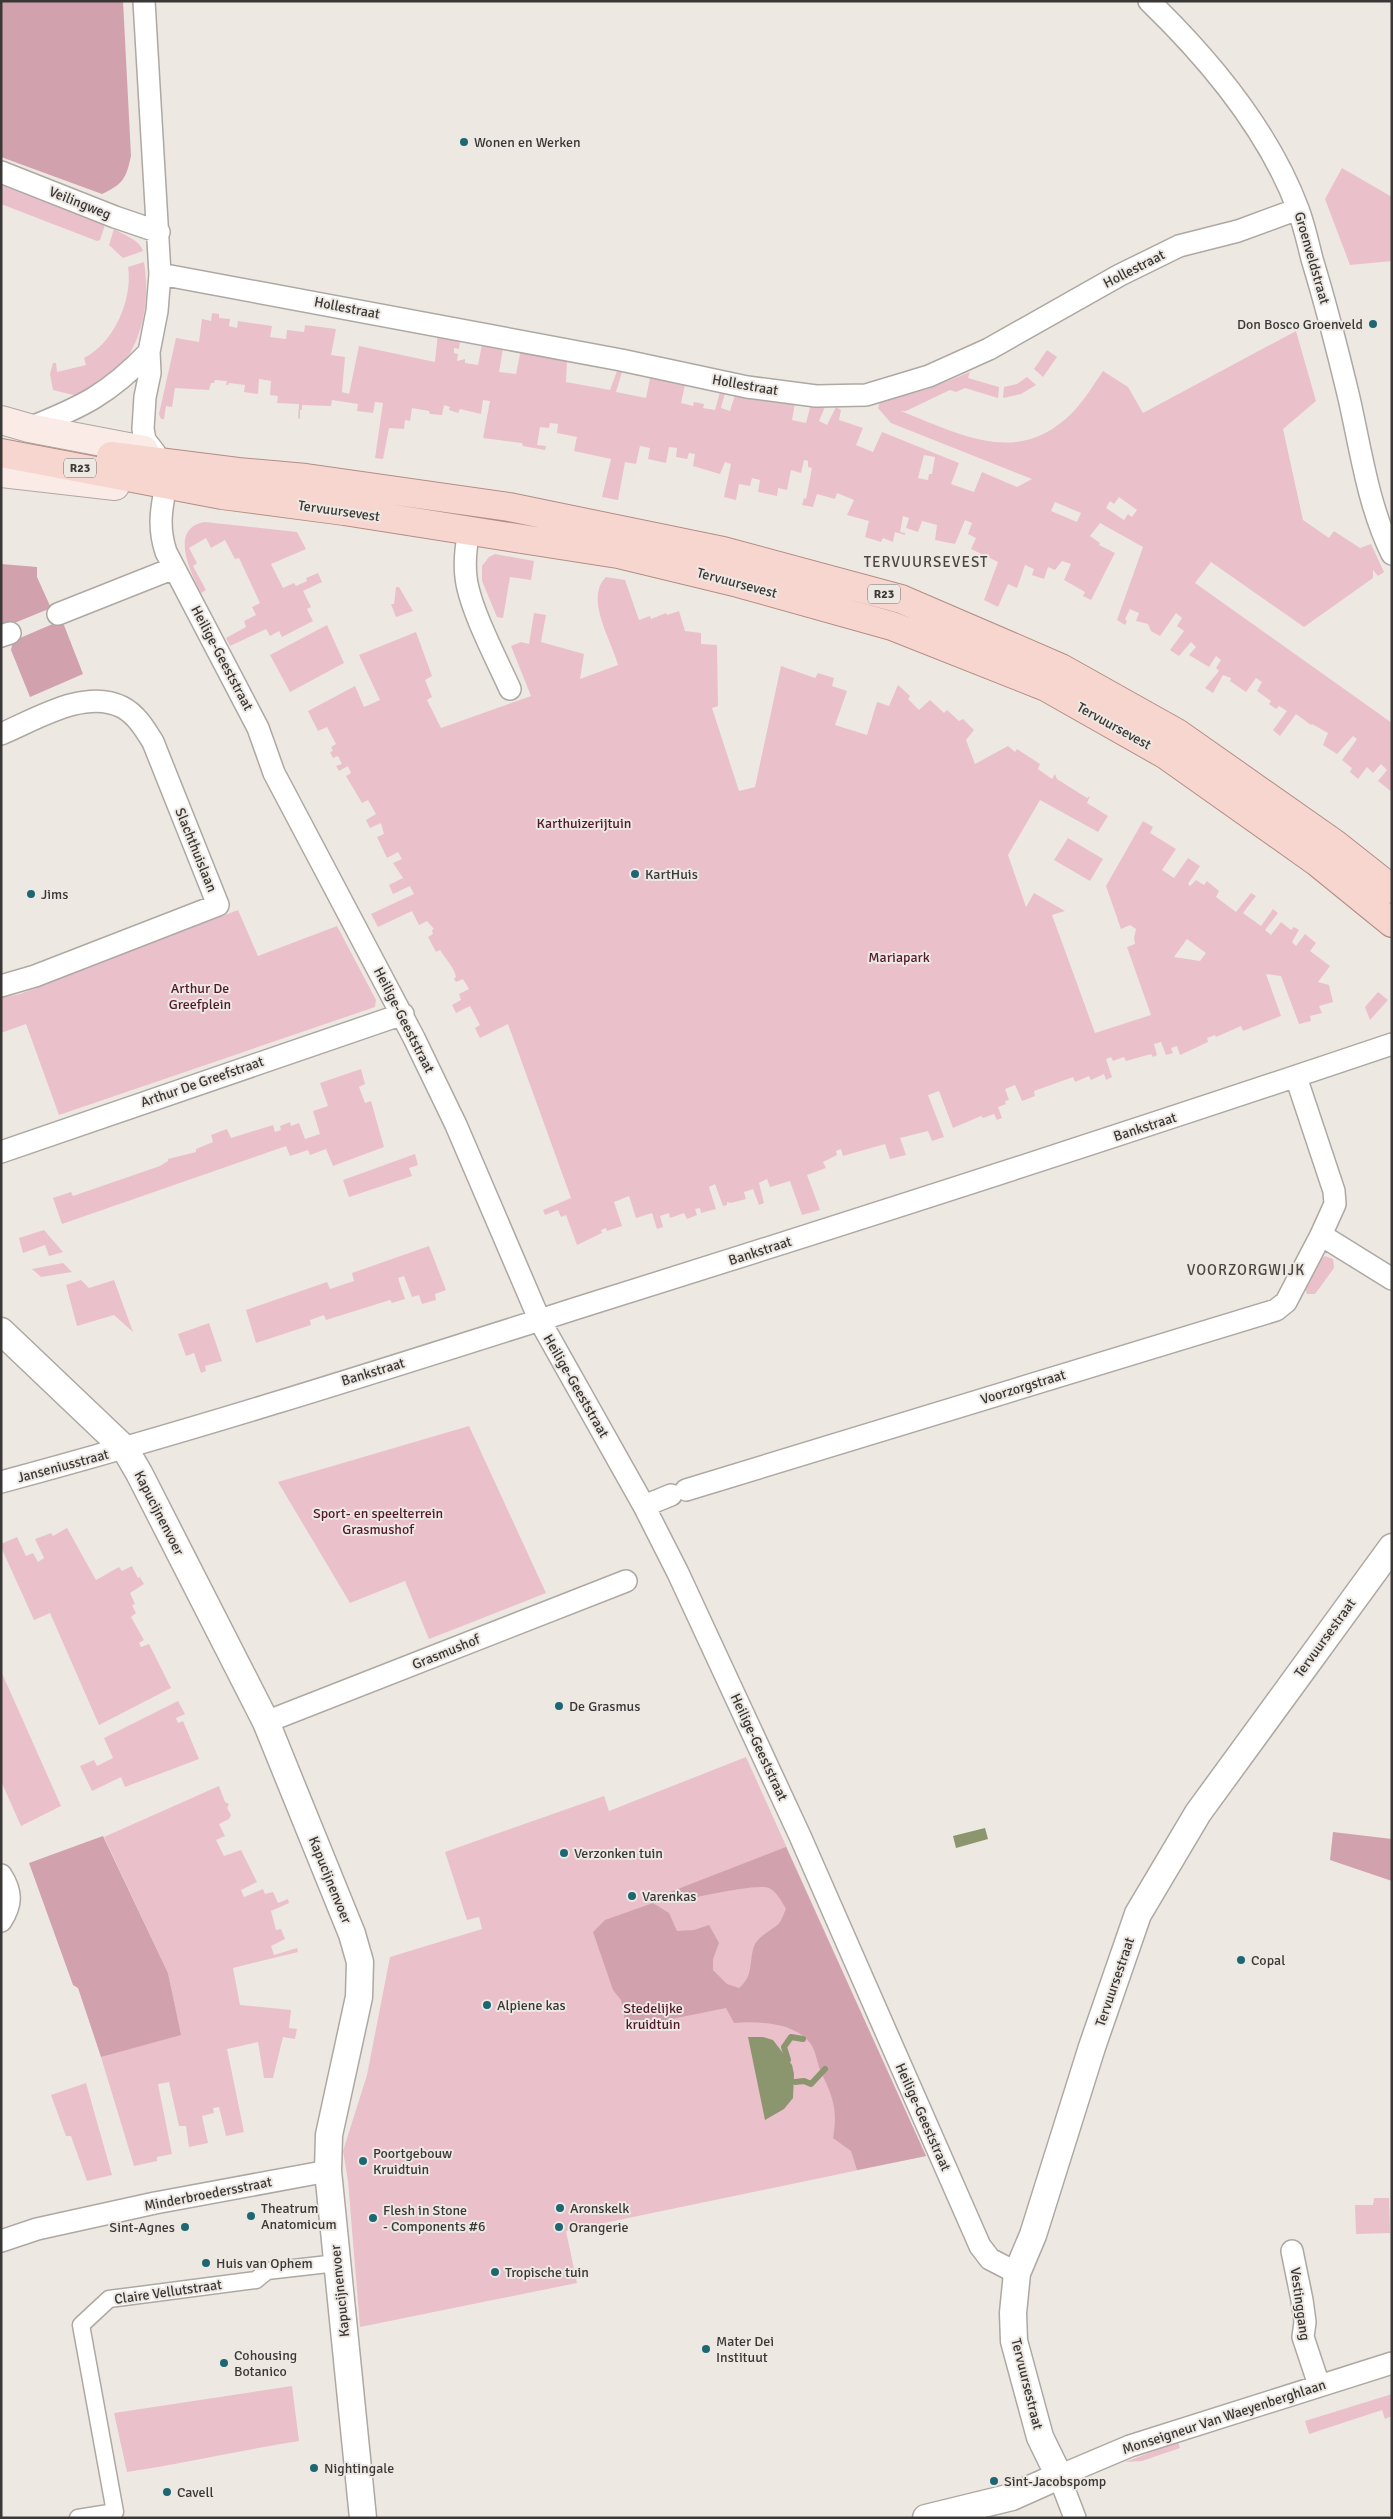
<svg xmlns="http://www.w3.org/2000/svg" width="1393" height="2519" viewBox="0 0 1393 2519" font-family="Signika,sans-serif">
<rect width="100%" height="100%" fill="#eee8e3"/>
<path fill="#eac0cb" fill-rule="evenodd" d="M1342,168L1392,197V261L1350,265L1325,199Z
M1,184L100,222L105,225L100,240L97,241L1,204Z
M114,229C124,235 140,240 143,251L123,258L109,245Z
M144,262C150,296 144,338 122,365C111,379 92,387 77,396L53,390L50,374L53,363H56L57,372L86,365L84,358C114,343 133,299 128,267Z
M212,313L219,314V318L230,319L229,326L237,328L238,321L272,326L270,337L286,339L287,330L304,332L305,325L336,329L331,355L345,357L342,392L349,394L359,346L435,362L438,332L461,336L459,349L454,348V353L458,354L457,361L465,359V363L478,365L483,339L504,343L499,372L516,374L521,349L567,361L566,382L610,390L617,371L622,372L616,392L646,398L650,378L685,385L681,403L693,406L694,402L704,404L703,408L715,410L720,392L725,393L721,408L730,411L735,395L740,393L795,403L792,420L806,423L811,404L827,402L819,421L827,425L836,407L841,410L839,420L863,428L856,445L873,452L882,432L887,434L959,463L951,484L974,492L982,472L1017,487L1032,479L891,423L878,408L880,402L928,389L970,372L968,378L999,387L998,398L965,388L956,392L950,390L906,411H901C962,435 1019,468 1074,411C1085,399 1094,384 1103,371L1128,387L1143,413L1296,331L1316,401L1283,429L1303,520L1329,538L1334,531L1360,548L1371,544L1384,572L1378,576L1373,570V578L1304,627L1211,562L1195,583L1392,723V792L1378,781L1387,770L1381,764L1373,773L1367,767L1358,779L1350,772L1352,768L1342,760L1357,739L1353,736L1337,754L1323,745L1328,733L1312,724L1311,725L1296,714L1280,736L1273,730L1287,711L1279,706L1276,709L1269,704L1271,701L1257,691L1262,682L1256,678L1246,692L1230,681L1231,678L1223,675L1213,693L1205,688L1219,671L1216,668L1221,660L1216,656L1209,667L1189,655L1196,647L1191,642L1179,656L1170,650L1184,631L1177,626L1182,618L1176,613L1160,636L1151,631L1148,624L1136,621L1139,613L1130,609L1125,619L1127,621L1125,625L1117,620L1143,547L1100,523L1090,536L1100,543L1099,545L1115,553L1091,600L1083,596L1085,592L1064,580L1071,564L1062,561L1055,570L1048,567L1044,579L1032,575L1034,569L1025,565L1017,588L1008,584L998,607L984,600L998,562L971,549L976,538L968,534L972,523L965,520L955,544L935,540L937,525L922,521L918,532L906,528L909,518L903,516L900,532L905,533V535L895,532L893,542L883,538L881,542L865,537L869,521L847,515L854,500L837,493L835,499L817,494L813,507L802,505L804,498L806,499L812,468L808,467V461L804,460L801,473L791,470L787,490L778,488L777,496L758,492L760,480L752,478L750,486L739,484L736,500L724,497L731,464L725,462L720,474L693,466L695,454L689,453L687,459L676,457L677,448L669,447L666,463L648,459L650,448L640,446L636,464L625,462L618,500L602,497L611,459L574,451L577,437L557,433L558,424L550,423L549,428L540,427L537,445L546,446L545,450L523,446L522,443L483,438L490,401L483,400L481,414L460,409L458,413L449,410L450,407L444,405L442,415L430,414L429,411L412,408L410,421L405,420L404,429L389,428L383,459L375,458L383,403L375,402L373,413L357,411L358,404L332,400L331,406L302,405V410H300V419L298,418L299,404L277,403L278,396L270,395L271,381L259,379L258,394L244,392L245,385L229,383L228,385H226L227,381L215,380L214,383H211L209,390L175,388L172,407L166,406L164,419H161L159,414L176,338L199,342L202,319L211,321ZM924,455L935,457L932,474H929L928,480L918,478ZM1119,497L1137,510L1132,517L1128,514L1124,520L1106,508L1110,501L1114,504ZM1055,502L1081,513L1077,522L1051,511Z
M1047,350L1057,357L1043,377L1034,369Z
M1027,377L1036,385L1021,394L1003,398L1004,387L1017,384Z
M205,522L297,532L306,549L271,564L283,588L294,583L296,586L307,581L306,578L318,573L322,582L303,591L311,607L307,609L313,621L282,637L279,631L270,636L266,629L230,646L226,638L246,627L244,621L256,615L252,607L260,603L239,558L235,559L225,540L211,548L206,538L189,548L197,563L193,566L206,590L201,593C191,573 168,528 205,522Z
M495,554L534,561L531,580L510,577L503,618L497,617L482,581V566L489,557Z
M606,577L625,580L639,620L650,616L651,619L666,613L667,615L679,611L685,631L701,633V644L717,645L718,706L712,708L739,791L755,787L781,666L815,678L818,673L834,678L832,686L847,691L835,725L867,735L877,702L889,706L898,685L910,696L908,699L919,710L930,700L944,713L947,710L959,721L963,719L974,730L966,740L975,764L1008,746L1015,752L1017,749L1040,764L1038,769L1052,779L1055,774L1057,779L1087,798L1090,796L1087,803L1108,816L1098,832L1040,800L1008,855L1026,907L1034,893L1065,911L1052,915L1095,1033L1151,1015L1127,947L1135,944L1134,938L1136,929L1130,925L1121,929L1106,886L1143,821L1153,827L1150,833L1176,849L1162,870L1174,878L1188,858L1200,866L1188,884L1190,886L1196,880L1204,885L1207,881L1219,891L1216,897L1236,912L1251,893L1256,896L1243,913L1261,926L1273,909L1278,913L1265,930L1271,935L1281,922L1291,930L1294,927L1299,930L1292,942L1296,946L1305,934L1316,943L1310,951L1330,966L1318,982L1329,985L1333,1002L1319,1006L1322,1013L1310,1016L1311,1021L1299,1024L1281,976L1266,974L1281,1016L1243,1031L1241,1026L1216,1037L1215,1035L1207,1038L1208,1042L1180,1055L1177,1046L1171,1048L1173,1053L1166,1055L1161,1042L1154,1044L1157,1055L1153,1057L1151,1054L1126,1061L1124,1057L1113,1061L1111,1057L1106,1059L1112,1077L1106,1080L1104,1074L1091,1080L1089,1076L1075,1082L1073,1077L1034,1091L1035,1096L1022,1101L1015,1085L1005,1089L1009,1100L1005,1101L1006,1104L998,1107L1002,1118L997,1120L994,1114L983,1118L981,1116L953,1128L939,1091L928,1095L944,1137L932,1141L928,1131L900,1138L906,1155L890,1159L885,1144L843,1156L841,1149L836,1151L837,1155L823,1162L826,1168L807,1175L820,1210L802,1215L790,1181L770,1187L767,1179L759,1183L764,1203L759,1205L753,1189L744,1192L746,1199L731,1203L727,1202V1205L723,1206L715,1184L709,1187L716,1209L701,1213L700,1208L695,1209L697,1215L687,1219L684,1213L670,1218L669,1213L660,1216L663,1227L657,1229L652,1213L636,1218L629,1196L614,1202L622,1226L607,1231L606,1228L601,1230L602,1233L577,1245L566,1215L561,1217L558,1210L545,1215L543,1210L571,1198L508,1024L480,1038L475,1028L480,1025L470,1006L456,1013L452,1005L461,1000L459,994L469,989L463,979L456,982L454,979L456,977C454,967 446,960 440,950L436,952L428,937L433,934L432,930L434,929L427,921L419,925L412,911L378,927L371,914L414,894L410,886L393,894L389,885L403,878L393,863L402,859L398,852L387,858L377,837L384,834L381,823L370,828L366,820L376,814L368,800L362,803L346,776L351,773L348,766L339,771L336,766L342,764L338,756L333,758L330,752L333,751L331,747L336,744L327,727L318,731L308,711L355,686L364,707L380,700L359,655L416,632L432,676L425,680L432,697L427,700L441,728L531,696L511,646L521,642L529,644L534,613L546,615L541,642L584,654L580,679L618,665C612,641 584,598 606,577ZM1187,939L1206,953L1200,961L1174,957Z
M396,587H399L413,611L396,617L391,604H394Z
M327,625L344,663L290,692L270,655Z
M1068,838L1103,859L1090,881L1054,860Z
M238,910L258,956L337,926L376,1000L375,1007L59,1115L26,1024L1,1033V998L20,994Z
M1378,992L1388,1000L1370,1020L1365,1007Z
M361,1069L365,1084L359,1087L365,1103L371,1101L384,1147L333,1166L326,1149L310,1155L308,1150L290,1156L286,1146L62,1224L53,1198L71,1192L73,1196L160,1166L168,1161V1159L196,1152V1149L213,1142L211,1135L227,1129L231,1138L273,1125L275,1132L281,1130L280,1126L290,1122L291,1126L299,1123L305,1139L320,1134L313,1111L328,1106L320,1083Z
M415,1154L418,1165L409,1168L412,1176L349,1197L343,1180Z
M44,1230L63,1252L49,1256L45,1245L23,1253L19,1238Z
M429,1246L446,1290L435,1294L436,1300L422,1304L419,1295L412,1297L404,1276L398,1278L405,1299L392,1303L390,1300L326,1320L324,1315L310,1320L311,1325L256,1343L246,1310L327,1282L330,1289L354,1281L352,1273Z
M1325,1256L1333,1259L1334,1268L1315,1294H1307L1305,1288L1320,1260Z
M63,1263L72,1272L41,1277L32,1269Z
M81,1280L89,1288L114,1280L133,1332L114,1315L77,1326L66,1285Z
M209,1323L222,1361L205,1366L206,1371L201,1373L194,1353L186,1356L178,1334Z
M469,1426L546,1593L429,1639L405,1581L350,1603L278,1482Z
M67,1528L96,1580L119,1567L122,1571L132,1566L138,1578L140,1577L144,1584L130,1593L135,1604L132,1605L136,1613L131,1617L144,1640L139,1643L141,1647L149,1644L171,1688L99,1725L50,1613L34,1620L1,1547V1544L17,1537L26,1556L33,1553L38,1562L44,1558L35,1539L51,1533L53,1536Z
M1,1671L61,1806L21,1826L1,1781Z
M178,1701L185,1714L176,1718L178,1723L183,1721L199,1759L125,1787L121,1777L92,1791L80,1766L94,1760L97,1766L113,1758L104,1738Z
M746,1757L926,2156L566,2231L577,2283L360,2327L348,2181L343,2151L367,2075L390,1957L482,1929L479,1917L467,1920L445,1852L604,1796L609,1811Z
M219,1786L225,1802L229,1804L227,1808L231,1815L229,1819L219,1824L225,1836L216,1840L224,1856L241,1850L257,1882L241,1890L244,1897L263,1889L265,1894L273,1892L278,1903L288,1899L289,1903L271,1911L276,1930L281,1929L285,1939L271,1946L274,1955L297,1948L298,1952L233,1968L240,2005L291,2010L289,2028L297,2029L295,2039L283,2037L273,2078H264L258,2042L227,2049L244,2132L226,2136L219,2107L213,2108L214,2113L202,2116L208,2143L189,2147L186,2126H179L169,2082L158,2084L172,2154L157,2157V2161L134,2166L101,2057L180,2034L168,1973L104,1837Z
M86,2083L112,2175L87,2181L71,2136H66L51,2095Z
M1374,2198H1389L1390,2233L1356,2234L1355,2205H1373Z
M292,2386L299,2441C242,2450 185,2463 127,2472L114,2413Z
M1392,2394V2416L1385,2419L1382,2410L1309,2434L1305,2421Z
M1178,2442L1180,2448L1142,2461L1125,2462Z"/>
<path fill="#d1a1ae" d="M1,1H123L131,156C126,179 123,184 102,194L1,157Z
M1,564L37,567V577L51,608L7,626L1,622Z
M62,620L83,674L30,697L11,650L13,641Z
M1333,1832L1392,1839V1881L1330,1860Z
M103,1836L168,1973L181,2035L101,2057L78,1988L73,1985L29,1863Z
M786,1847L926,2156L857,2170L851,2151L833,2138C838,2110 833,2097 821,2072C817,2064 816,2050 810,2043C794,2022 758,2021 734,2023L726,2008L637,2026H626L621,2000L613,1990L593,1932L605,1920L653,1903L669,1913L677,1931L694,1930L709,1925L719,1943L713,1959V1970L727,1984L739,1988C755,1975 748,1960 755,1944C760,1935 769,1932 776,1926C781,1923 783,1915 786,1909C782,1902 777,1892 769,1888C754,1883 692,1899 672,1902L665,1894Z"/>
<path fill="#8b966e" d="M985,1828L988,1839L956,1848L953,1836Z
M748,2037H763L773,2040L792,2065L794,2074L793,2098L784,2109L765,2120Z"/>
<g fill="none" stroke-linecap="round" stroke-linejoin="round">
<path stroke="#8b966e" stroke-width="6" d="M788,2060L784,2047L791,2037L803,2039
M795,2082L804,2081L811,2084L825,2069"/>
<g stroke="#aea8a3" stroke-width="19">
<path id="pedestrian" d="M78,2518L115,2512L81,2325L109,2299L256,2280L267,2271L337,2263"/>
</g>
<g stroke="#aea8a3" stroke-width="24">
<path id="minor" d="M144,1L160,274L157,311L149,352L150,373L145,397L143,429L145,440L155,453
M1149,1C1209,59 1268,129 1298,209C1304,225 1308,243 1312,259C1326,305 1338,352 1349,398C1361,451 1368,505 1392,554
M1,172L115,217L159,232
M160,274L621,360L747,387L816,396L866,395L929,376L989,349L1120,275L1179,246L1238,231L1298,209
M29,428C82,407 109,394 149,352
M166,486C161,509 158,528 166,552L258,728L274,773L414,1038L456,1125L540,1321L644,1506L678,1573L800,1836L980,2246L990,2259L1017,2273
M469,531C466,546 464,561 466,577C469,607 497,660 510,689
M58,614L174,568
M1,636L10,633
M1,734C35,720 85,688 122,707C136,714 145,729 153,742L218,905L35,976L1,986
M1,1152L403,1014
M1321,1235L1392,1279
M1,1482C199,1429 395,1366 590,1304C858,1220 1125,1134 1392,1044
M686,1490L1276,1310L1286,1302L1321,1235L1335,1204L1334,1191L1296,1077
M644,1506L671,1495
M266,1722L626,1581
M1,1875C12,1892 12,1904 1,1921
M1,2241L37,2229L155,2203L328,2171
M1292,2251L1302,2300L1305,2322L1303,2337L1319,2385
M1075,2518L1059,2476L1130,2446L1392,2363"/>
</g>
<g stroke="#aea8a3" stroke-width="29">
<path id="tertiary" d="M1,1331L125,1449L139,1473L266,1722L352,1934L360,1962L359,1997L329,2135L328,2171L363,2518
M926,2518L1012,2497L1059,2476L1040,2437L1014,2341L1013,2313L1017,2273L1033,2235L1092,2047L1138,1914L1198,1813L1392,1547"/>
</g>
<g stroke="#aea8a3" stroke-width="30">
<path id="secondary" d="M1,420L29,428L144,450
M1,473L115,486"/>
</g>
<g stroke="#b28d85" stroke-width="30">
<path id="primary" d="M1,453L222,495L344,511L618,554L738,583L892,626L1046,687L1166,755L1317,862L1392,923
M111,456L238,472L306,478L509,507L723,551L901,599L1061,668L1177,733L1335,844L1392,889"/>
</g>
<use href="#pedestrian" stroke="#fff" stroke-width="16"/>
<use href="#minor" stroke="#fff" stroke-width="21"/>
<use href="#tertiary" stroke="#fff" stroke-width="26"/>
<use href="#secondary" stroke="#fbebe7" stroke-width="28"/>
<use href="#primary" stroke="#f8d6d0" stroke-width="28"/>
</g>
<g fill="#1d6772" stroke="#eee8e3" stroke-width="2">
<circle cx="464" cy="142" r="5"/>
<circle cx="1373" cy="324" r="5"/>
<circle cx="635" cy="874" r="5"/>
<circle cx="31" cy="894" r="5"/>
<circle cx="559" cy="1706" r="5"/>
<circle cx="564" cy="1853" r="5"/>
<circle cx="632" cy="1896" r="5"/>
<circle cx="1241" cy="1960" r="5"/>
<circle cx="487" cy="2005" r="5"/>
<circle cx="363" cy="2161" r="5"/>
<circle cx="560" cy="2208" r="5"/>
<circle cx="251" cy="2216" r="5"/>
<circle cx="373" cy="2218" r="5"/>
<circle cx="185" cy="2227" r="5"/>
<circle cx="559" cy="2227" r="5"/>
<circle cx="206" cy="2263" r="5"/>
<circle cx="495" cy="2272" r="5"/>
<circle cx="706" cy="2349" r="5"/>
<circle cx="224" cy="2363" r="5"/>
<circle cx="314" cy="2468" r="5"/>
<circle cx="994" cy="2481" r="5"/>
<circle cx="167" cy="2492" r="5"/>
</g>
<g text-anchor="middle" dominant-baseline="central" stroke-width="4" stroke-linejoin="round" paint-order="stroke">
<g fill="#eee8e3" stroke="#706d6a" stroke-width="1">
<rect x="64" y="458.5" width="32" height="19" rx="4"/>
<rect x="868" y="584.5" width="32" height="19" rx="4"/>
</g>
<g font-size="12" font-weight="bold" fill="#3a3836">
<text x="80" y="468">R23</text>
<text x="884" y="594">R23</text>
</g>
<g font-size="14" fill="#3a3836" stroke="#eee8e3" text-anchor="start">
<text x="474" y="142">Wonen en Werken</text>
<text x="1363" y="324" text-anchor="end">Don Bosco Groenveld</text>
<text x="645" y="874">KartHuis</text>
<text x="41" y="894">Jims</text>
<text x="569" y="1706">De Grasmus</text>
<text x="574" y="1853">Verzonken tuin</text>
<text x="642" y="1896">Varenkas</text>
<text x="1251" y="1960">Copal</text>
<text x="497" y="2005">Alpiene kas</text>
<text x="373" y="2153">Poortgebouw<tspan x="373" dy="16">Kruidtuin</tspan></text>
<text x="261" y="2208">Theatrum<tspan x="261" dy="16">Anatomicum</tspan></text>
<text x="570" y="2208">Aronskelk</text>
<text x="383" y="2210">Flesh in Stone<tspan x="383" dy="16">- Components #6</tspan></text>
<text x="175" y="2227" text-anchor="end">Sint-Agnes</text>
<text x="569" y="2227">Orangerie</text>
<text x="216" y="2263">Huis van Ophem</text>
<text x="505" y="2272">Tropische tuin</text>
<text x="716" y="2341">Mater Dei<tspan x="716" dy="16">Instituut</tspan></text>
<text x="234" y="2355">Cohousing<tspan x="234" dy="16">Botanico</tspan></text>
<text x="324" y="2468">Nightingale</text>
<text x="1004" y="2481">Sint-Jacobspomp</text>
<text x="177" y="2492">Cavell</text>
</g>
<g font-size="14" fill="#3a3836" stroke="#eee8e3">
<text transform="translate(80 203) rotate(22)">Veilingweg</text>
<text transform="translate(1312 258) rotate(74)">Groenveldstraat</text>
<text transform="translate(1134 269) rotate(-27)">Hollestraat</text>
<text transform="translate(347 308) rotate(11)">Hollestraat</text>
<text transform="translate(745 385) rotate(10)">Hollestraat</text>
<text transform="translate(339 511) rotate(8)">Tervuursevest</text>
<text transform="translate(737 583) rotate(15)">Tervuursevest</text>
<text transform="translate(222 658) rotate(62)">Heilige-Geeststraat</text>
<text transform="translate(1114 726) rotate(29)">Tervuursevest</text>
<text transform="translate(196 850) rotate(68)">Slachthuislaan</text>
<text transform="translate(404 1020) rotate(63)">Heilige-Geeststraat</text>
<text transform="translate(202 1082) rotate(-19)">Arthur De Greefstraat</text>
<text transform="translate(1145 1127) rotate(-18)">Bankstraat</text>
<text transform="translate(760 1251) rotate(-18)">Bankstraat</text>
<text transform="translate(373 1372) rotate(-17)">Bankstraat</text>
<text transform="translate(576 1386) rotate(60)">Heilige-Geeststraat</text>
<text transform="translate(1023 1387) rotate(-17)">Voorzorgstraat</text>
<text transform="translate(63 1466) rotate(-15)">Janseniusstraat</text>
<text transform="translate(159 1513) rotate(63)">Kapucijnenvoer</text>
<text transform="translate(1325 1638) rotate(-54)">Tervuursestraat</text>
<text transform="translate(446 1652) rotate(-22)">Grasmushof</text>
<text transform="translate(759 1747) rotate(65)">Heilige-Geeststraat</text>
<text transform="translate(330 1880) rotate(68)">Kapucijnenvoer</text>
<text transform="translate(1115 1982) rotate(-71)">Tervuursestraat</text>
<text transform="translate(923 2117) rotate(66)">Heilige-Geeststraat</text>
<text transform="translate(208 2194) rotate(-11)">Minderbroedersstraat</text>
<text transform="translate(340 2291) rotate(-96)">Kapucijnenvoer</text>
<text transform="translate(168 2292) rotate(-8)">Claire Vellutstraat</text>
<text transform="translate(1300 2304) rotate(82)">Vestinggang</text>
<text transform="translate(1027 2384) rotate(76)">Tervuursestraat</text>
<text transform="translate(1224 2417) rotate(-18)">Monseigneur Van Waeyenberghlaan</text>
</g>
<g font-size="14" fill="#53192e" stroke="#eee8e3">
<text x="584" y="823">Karthuizerijtuin</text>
<text x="899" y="957">Mariapark</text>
<text x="200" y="988">Arthur De<tspan x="200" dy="16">Greefplein</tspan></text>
<text x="378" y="1513">Sport- en speelterrein<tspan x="378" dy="16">Grasmushof</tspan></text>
<text x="653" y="2008">Stedelijke<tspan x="653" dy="16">kruidtuin</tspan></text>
</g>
<g font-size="15" letter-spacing="1" fill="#4c4743" stroke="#eee8e3">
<text x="926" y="562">TERVUURSEVEST</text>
<text x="1246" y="1270">VOORZORGWIJK</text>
</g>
</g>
<rect width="1393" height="2519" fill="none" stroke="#3a3836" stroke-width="5"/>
</svg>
